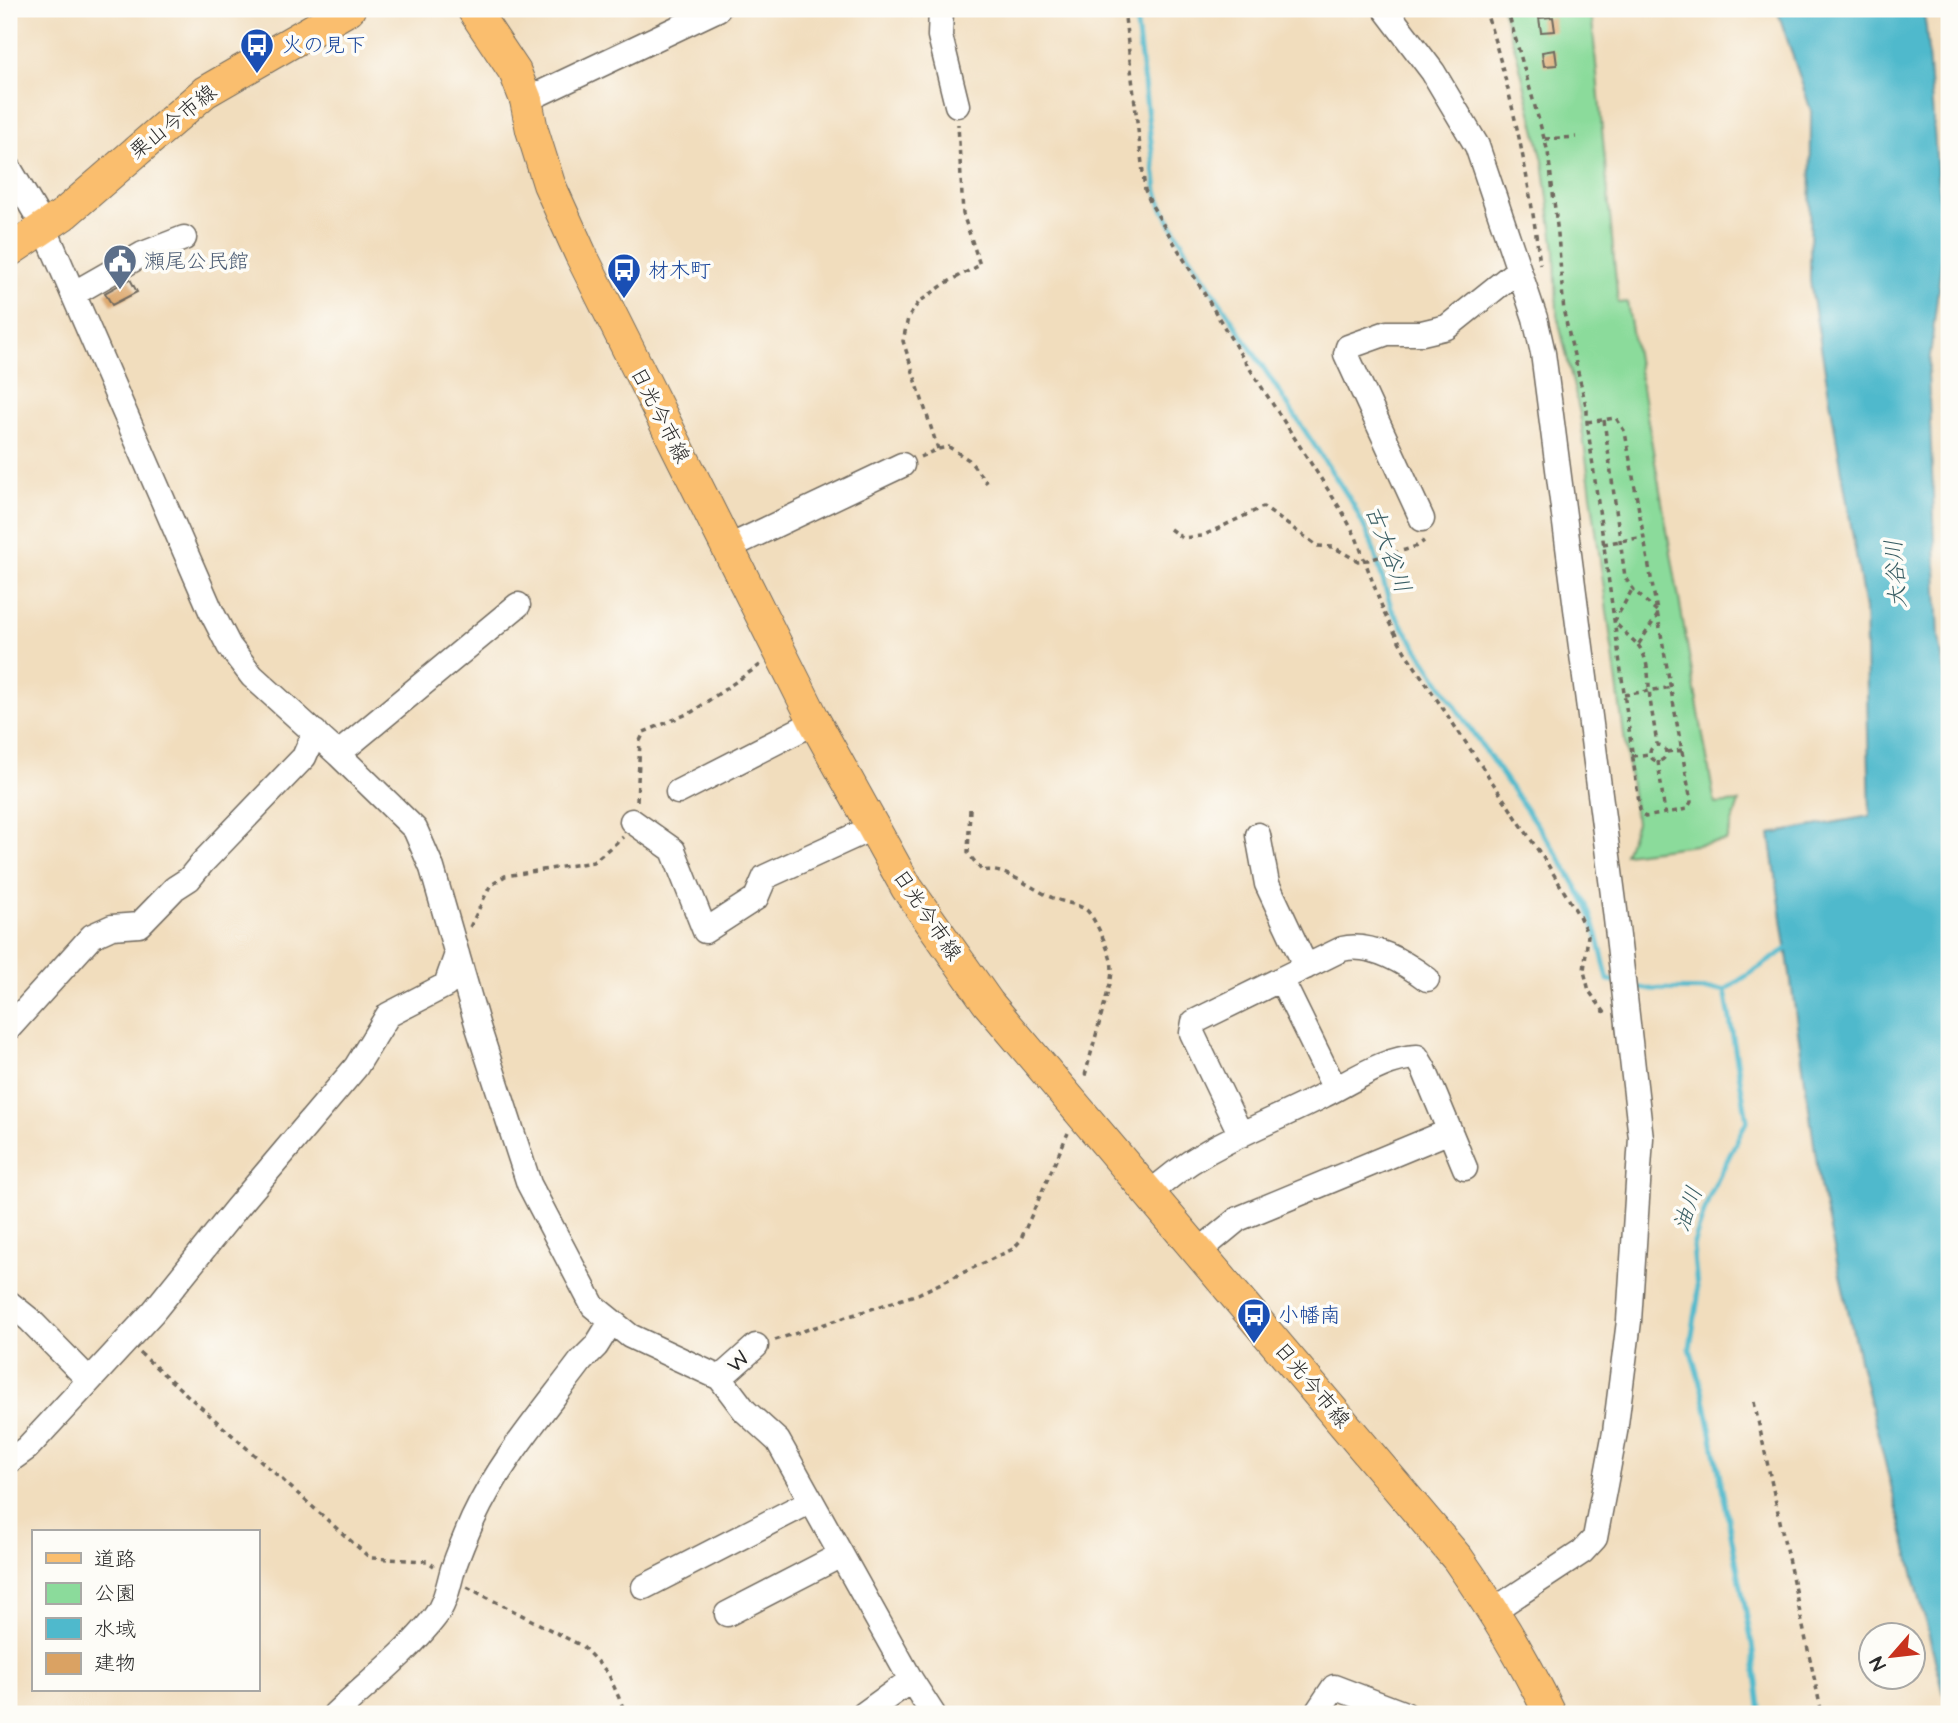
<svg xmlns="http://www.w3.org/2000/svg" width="1958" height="1723" viewBox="0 0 1958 1723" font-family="'Architects Daughter','Klee One',sans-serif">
<rect width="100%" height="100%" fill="#fdfcf7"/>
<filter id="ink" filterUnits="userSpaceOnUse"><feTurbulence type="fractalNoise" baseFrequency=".0143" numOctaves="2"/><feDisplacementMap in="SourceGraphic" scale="14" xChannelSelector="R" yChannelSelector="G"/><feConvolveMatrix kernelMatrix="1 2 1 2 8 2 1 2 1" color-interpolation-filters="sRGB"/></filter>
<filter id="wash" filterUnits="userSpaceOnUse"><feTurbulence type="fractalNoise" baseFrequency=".00686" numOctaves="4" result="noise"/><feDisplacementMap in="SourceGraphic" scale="28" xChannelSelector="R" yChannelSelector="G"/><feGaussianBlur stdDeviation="1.57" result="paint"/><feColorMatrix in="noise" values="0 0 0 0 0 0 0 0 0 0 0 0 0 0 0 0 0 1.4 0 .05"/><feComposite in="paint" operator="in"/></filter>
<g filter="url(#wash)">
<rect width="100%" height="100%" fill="#f1ddbd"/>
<path fill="#8bdb9b" stroke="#5b8363" stroke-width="2" d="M1502,9H1591L1618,303L1627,302L1715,804L1739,802L1726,841L1625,854L1636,823L1580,414L1557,314L1555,251L1543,161L1517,55Z"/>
<path fill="#4fb9cc" stroke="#3d727c" stroke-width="2" d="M1777,9H1923L1926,27L1943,247L1928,374L1939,637L1949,705V1714L1861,1368L1820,1186L1770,834L1870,816L1865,609L1810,281L1811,111Z"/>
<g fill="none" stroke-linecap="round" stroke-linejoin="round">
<path stroke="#4fb9cc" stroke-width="5" d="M1135,9L1157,191L1162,207L1188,253L1353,504L1371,541L1392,610L1467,724L1557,854L1587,905L1597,934L1608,980L1615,981
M1631,986L1645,989L1725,990
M1725,990L1747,1120L1709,1197L1693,1246L1698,1298L1690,1348L1703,1393L1719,1472L1752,1643L1761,1714
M1725,990L1790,947"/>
</g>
<g id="blocks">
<path fill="#daa263" d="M1553,17L1555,31L1541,32L1539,18Z
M1555,50L1557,65L1544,66L1542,52Z
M130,279L137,292L112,305L105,293Z"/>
</g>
</g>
<g filter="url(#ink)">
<use href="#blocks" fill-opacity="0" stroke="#70695e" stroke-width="2"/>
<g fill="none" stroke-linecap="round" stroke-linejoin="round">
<g stroke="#70695e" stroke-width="27">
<path id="minor" d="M941,9L940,36L957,105
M1385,9L1433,72L1477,146L1535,318L1543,353L1615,910L1641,1138L1629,1321L1615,1432L1595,1538L1582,1552L1494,1610
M526,100L718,9
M9,168L44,227L211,611L229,646L252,676L338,754L415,829L432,868L478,1027L529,1184L593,1306L630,1336L720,1378L745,1411L778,1441L911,1680L933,1714
M73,294L143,254L184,238
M1422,519L1346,354L1348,347L1387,333H1422L1447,327L1518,270
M727,548L902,465
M338,754L518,605
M678,792L815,722
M632,821L673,850L705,931L756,898L765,877L872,828
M1258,835L1267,884L1306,967
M1281,979L1335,1089
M9,1028L92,936L112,927L139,925L175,888L189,879L202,863L304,757L315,732
M1241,1135L1192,1033L1194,1022L1342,949C1371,942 1404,962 1427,979
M1149,1195C1199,1146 1263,1127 1324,1095C1353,1081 1384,1058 1417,1057L1424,1069L1465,1168
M1198,1252L1238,1219L1450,1131
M9,1303L30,1320L89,1380
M720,1378L756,1346
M9,1461L27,1448L153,1312L235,1210L356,1067L388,1015L446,985L457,954
M644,1587L811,1501
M727,1614L841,1555
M335,1714C368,1683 406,1654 434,1618C446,1603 448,1586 453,1569C459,1552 466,1535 473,1519C500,1461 543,1412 581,1361L596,1346L611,1322
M864,1714L911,1680
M1316,1714L1334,1687L1405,1714"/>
</g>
<g stroke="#70695e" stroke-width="34">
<path id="major" d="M473,9L515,72L526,100L532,130L549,184L581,255L815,722L907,888L988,1003L1458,1559C1493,1609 1524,1659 1550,1714
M9,251L64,214L205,92L349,9"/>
</g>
<path stroke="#70695e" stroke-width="3.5" stroke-dasharray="5 5" stroke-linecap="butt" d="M1124,9L1145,190L1151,204L1239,352L1343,513L1356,537L1385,615L1405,652L1548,865L1579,916L1588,935L1584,971L1589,991L1605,1013
M1485,9C1512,93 1529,177 1540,264
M1507,9L1548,152L1558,234L1564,313L1587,410V422L1640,810L1645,817L1687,809L1691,802L1625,432L1616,418L1587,422
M1545,139L1576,137
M1604,420L1625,577C1632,591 1647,602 1659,613L1638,645L1614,622L1633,588
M938,449L903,341L908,318L919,302L946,283L980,265L963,214L958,124
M920,457L938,449L949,447L969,460L987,483
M1170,529L1182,538L1202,536L1263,507L1318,546L1333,547L1358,561L1368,560L1405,550L1417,546L1424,541
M1603,544L1644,537
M1638,645C1650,661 1648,680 1650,699C1652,714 1655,729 1657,744
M1624,695L1672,687
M1650 753a8 8 0 1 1 16 0a8 8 0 1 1-16 0Z
M1667,752L1682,750
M1632,756L1650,754
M1658,761L1665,814
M637,801L640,741L644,732L692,712L760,665
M970,809L968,853L982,871C1005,866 1033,890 1053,898C1063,902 1076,904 1085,909C1093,913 1108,948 1110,957C1113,966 1112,975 1110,984L1084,1079
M470,927L490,886L505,876L593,862L623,837
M775,1340L918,1294L1013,1249L1020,1241L1068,1133
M140,1353L370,1558L427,1561L434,1566
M1754,1402L1822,1714
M467,1587L582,1646L608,1673L626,1714
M1844,1710L1845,1714"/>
<use href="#minor" stroke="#fff" stroke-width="24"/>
<use href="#major" stroke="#fabe6e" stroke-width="32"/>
</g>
</g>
<defs>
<g id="bus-pin" transform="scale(1.75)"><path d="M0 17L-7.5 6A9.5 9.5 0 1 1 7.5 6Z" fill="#1a4fb4" stroke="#fdfcf7"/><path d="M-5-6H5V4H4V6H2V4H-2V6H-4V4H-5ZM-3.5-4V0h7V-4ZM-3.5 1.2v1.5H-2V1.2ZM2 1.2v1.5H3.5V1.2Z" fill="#fff"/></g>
<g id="civic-pin" transform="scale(1.75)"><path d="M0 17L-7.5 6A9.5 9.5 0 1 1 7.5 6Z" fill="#5c6f8a" stroke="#fdfcf7"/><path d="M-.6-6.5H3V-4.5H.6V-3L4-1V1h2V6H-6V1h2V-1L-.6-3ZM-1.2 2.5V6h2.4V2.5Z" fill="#fff"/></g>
</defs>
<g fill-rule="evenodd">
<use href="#bus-pin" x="257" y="45"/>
<use href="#civic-pin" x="120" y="261"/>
<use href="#bus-pin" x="624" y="270"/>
<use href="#bus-pin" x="1254" y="1315"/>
</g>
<g text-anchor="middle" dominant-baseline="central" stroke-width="7" stroke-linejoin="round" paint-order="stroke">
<g font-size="21" fill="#164399" stroke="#fdfcf7" text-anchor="start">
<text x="282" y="45">火の見下</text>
<text x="648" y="270">材木町</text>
<text x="1278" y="1315">小幡南</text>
</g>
<g font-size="21" fill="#2b2b2b" stroke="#fdfcf7">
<text transform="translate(173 122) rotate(-39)">栗山今市線</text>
<text transform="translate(660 415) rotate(63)">日光今市線</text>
<text transform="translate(927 915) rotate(56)">日光今市線</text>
<text transform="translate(738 1362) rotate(-41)">W</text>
<text transform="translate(1312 1385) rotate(50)">日光今市線</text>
</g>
<g font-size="21" fill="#4e5e75" stroke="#fdfcf7" text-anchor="start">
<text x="144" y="261">瀬尾公民館</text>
</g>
<g font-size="23" font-style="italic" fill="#385d63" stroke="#fdfcf7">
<text transform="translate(1388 549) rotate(70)">古大谷川</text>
<text transform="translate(1896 574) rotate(-94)">大谷川</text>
<text transform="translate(1688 1209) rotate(-70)">油川</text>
</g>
</g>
<rect width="1958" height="1723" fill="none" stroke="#fdfcf7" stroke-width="35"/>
<rect x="32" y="1530" width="228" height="161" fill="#fdfcf7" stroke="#a9a8a5" stroke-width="2"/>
<rect x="46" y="1553" width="35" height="10" fill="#fabe6e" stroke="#a9a8a5" stroke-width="2"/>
<text x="94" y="1566" font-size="21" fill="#2b2b2b">道路</text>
<rect x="46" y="1583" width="35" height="21" fill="#8bdb9b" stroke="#a9a8a5" stroke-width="2"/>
<text x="94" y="1600" font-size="21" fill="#2b2b2b">公園</text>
<rect x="46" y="1618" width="35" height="21" fill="#4fb9cc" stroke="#a9a8a5" stroke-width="2"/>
<text x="94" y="1636" font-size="21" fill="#2b2b2b">水域</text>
<rect x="46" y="1653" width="35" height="21" fill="#daa263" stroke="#a9a8a5" stroke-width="2"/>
<text x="94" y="1670" font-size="21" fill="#2b2b2b">建物</text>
<g transform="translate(1892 1656) rotate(242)"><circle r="33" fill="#fdfcf7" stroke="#a9a8a5" stroke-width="2"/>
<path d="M0-5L12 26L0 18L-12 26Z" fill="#c8321e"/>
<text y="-10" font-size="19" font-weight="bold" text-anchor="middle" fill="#2b2b2b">N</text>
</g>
</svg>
